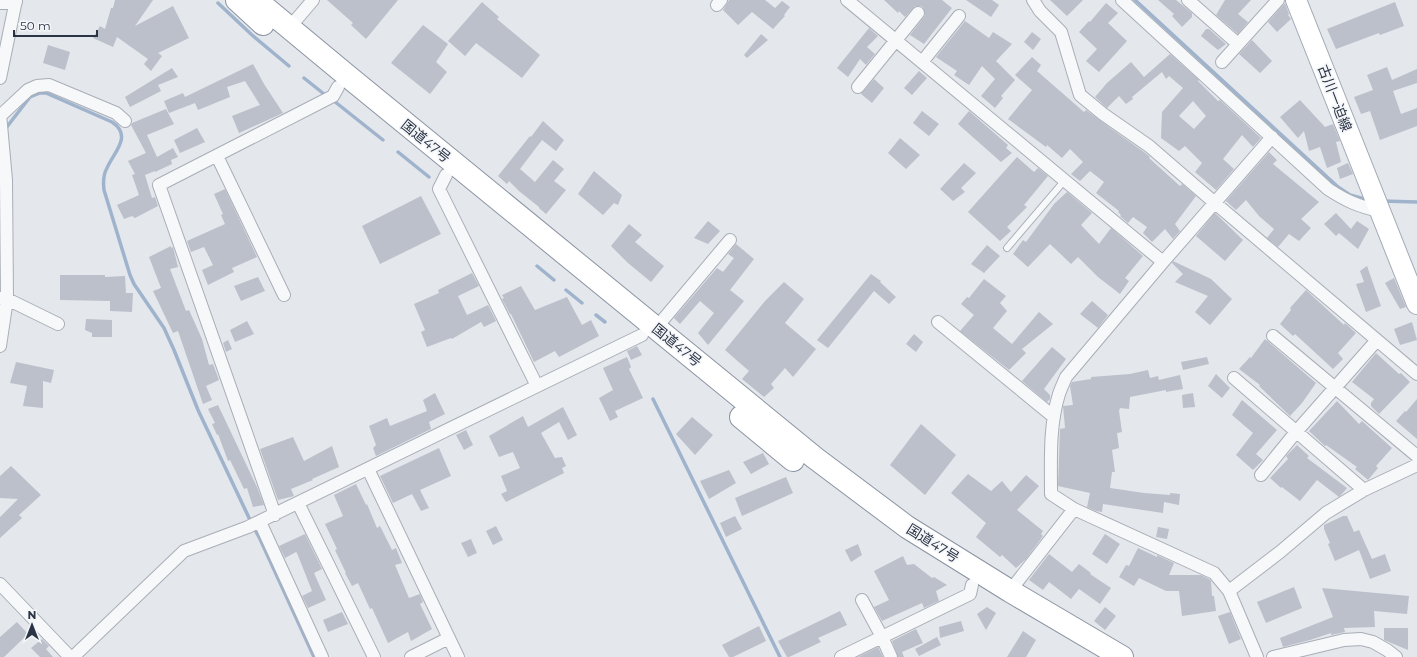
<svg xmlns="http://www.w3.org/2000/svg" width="1417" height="657" viewBox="0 0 1417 657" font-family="Montserrat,'Noto Sans JP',sans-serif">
<rect width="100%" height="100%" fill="#e4e7ec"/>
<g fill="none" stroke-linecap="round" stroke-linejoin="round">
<path stroke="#9fb4cc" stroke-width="3.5" d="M1135,0L1338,187L1350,195L1368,200
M218,3L252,35L289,66
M304,78L324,94
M334,101L383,140
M3,128H6L30,97L40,93H46L112,122C133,136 114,152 107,168C103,175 103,182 104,190L130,275L134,284L164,328L174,350L198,410L251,522L260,539L314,657
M398,152L429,177
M1382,201L1417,202
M537,266L554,280
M566,290L582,303
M596,315L605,322
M653,399L780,657"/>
</g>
<path fill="#bbc0ca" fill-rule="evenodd" d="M115,0H153L135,26L173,6L189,38L158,53L162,56L151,71L144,64L148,59L117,37L113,47L93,38L100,26L105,29L111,8H113Z
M327,0H398L366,39L351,25L353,23Z
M729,0H765L775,8L782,1L790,7L784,15L785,16L773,29L752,12L738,25L723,10Z
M884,0H942L952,8L924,44L910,35L924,17L925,14L923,7L920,6H915L905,17L899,11L898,13Z
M966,0H992L999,5L991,17Z
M1050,0H1083L1067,16Z
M1158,0H1176L1192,13V17L1182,27L1172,16L1174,14Z
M1225,0H1251L1238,14L1248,22L1238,34L1216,15Z
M482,2L499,17L497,19L540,55L522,78L476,43L465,56L448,41Z
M1395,2L1404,26L1380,35L1379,33L1336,49L1327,29Z
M1106,3L1118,13L1108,23L1127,41L1099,72L1086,61L1097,49L1079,32L1089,21L1090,22Z
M1285,3L1289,14L1288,15L1291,19L1277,32L1268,22Z
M965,21L989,38L993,32L1012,44L996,61L1015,80L1001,96L1003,98L995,108L981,96L995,79L982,66L969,85L954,75L957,71L936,57Z
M423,25L448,44L436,62L447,72L430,94L391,63Z
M869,28L878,36L867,47L875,54L866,65L860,59L848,77L837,68Z
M1206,29H1209L1226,44L1218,50L1201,36Z
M1032,32L1041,39L1033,50L1024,42Z
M761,34L768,40L747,58L744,55Z
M1252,40L1272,61L1260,73L1239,54Z
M48,45L70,52L65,70L43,63Z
M1170,54L1199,80L1198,81L1218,101L1220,100L1261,138L1253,147L1242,135L1223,159L1234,169L1216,190L1195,172L1202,163L1185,146L1179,151L1161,138L1162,112L1183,88L1169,76L1166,79L1162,72L1132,97L1133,99L1126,104L1119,96L1107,108L1095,97L1107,83L1131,62L1144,77ZM1193,101L1206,116L1194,129L1179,116Z
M1032,57L1041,65L1037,71L1084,112L1086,110L1113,130L1144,152L1150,157L1149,158L1180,186L1182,184L1196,196L1175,224L1180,231L1173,239L1165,229L1152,242L1143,233L1147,227L1133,217L1128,223L1120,216L1121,215L1118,212L1119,211L1096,193L1104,182L1090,171L1080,181L1071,174L1083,162L1070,149L1062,158L1047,145L1046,147L1008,119L1032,90L1015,75Z
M253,64L264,84L283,113L239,133L232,116L260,105L245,81L227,87L230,97L198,110L195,103L169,113L164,101L183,93L185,97Z
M1387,67L1392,80L1417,69V83L1393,91L1401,114L1417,108V126L1380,140L1370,111L1361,114L1354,97L1373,90L1367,75Z
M172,68L178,77L158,85L161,91L130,107L125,97Z
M919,71L927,78L912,95L904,88Z
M874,79L884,88L872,103L861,94Z
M1300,100L1325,127L1333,124L1340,141L1336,142L1341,162L1327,168L1320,147L1309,151L1304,131L1298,138L1280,117Z
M166,109L174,124L147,135L157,157L173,148L178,157L171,160L172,164L155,172V171L145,175L152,198L155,197L158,206L135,218L132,216L124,219L117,205L139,195L132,175L135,174L128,161L146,153L131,125L132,123Z
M922,111L939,124L929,136L913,123Z
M969,111L1008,145L1006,148L1012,153L1001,162L958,124Z
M543,121L564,140L556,151L542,140L520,169L535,182L553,160L564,169L554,181L566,190L546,214L539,208V207L519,191L509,181L507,184L498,176L530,136L531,137Z
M197,128L205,142L180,153L174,140Z
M900,138L920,155L906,169L888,153Z
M1269,152L1277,160L1273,164L1319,202L1301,219L1311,228L1299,241L1289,234L1278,247L1267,238L1274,229L1259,216L1246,200L1236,210L1226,201Z
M1017,157L1034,172L1038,168L1048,176L1024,205L1027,207L1007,227L1011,231L1000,241L968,212Z
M964,163L976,173L961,188L965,192L953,201L940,189Z
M1348,163L1353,174L1340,179L1337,168Z
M594,171L622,195L618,205L614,203L603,215L578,194Z
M225,189L257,257L232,268L234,272L208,285L202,270L213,265L204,247L191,252L187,241L225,224L221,215L223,214L214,194Z
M1067,192L1092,213L1081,225L1099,244L1111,228L1143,256L1125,278L1129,281L1120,294L1098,277L1078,257L1071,264L1050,244L1028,267L1013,254L1023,240L1026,242L1054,204Z
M421,196L441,234L380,264L362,226Z
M1215,213L1243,240L1225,261L1196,236Z
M1336,213L1351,229L1357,221L1369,229L1358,249L1339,233L1336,236L1324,224Z
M708,221L720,231L708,244L694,238Z
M629,224L642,235L635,242L664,266L651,282L628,263L611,246Z
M736,244L754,259L730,290L744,301L708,345L698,333L714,313L700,301L680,324L674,318L717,268L723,272L734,258L728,254Z
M987,245L1000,256L984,273L971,264Z
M171,246V248L173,247L178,267L170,269L186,311L189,310L202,339L209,365L213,364L219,380L206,386L212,400L203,404L178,331L173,333L153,291L161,288L149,257Z
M1173,261L1211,279L1232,299L1210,325L1195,312L1208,296L1175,282L1183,274L1172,263Z
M1367,266L1381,306L1366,312L1356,284L1364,282L1360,271Z
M472,273L479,286L458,296L467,315L488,305L496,321L484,327L481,322L452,339L451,338L427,347L421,332L425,330L414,304L439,293L438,290Z
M871,274L881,281L880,282L896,297L889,304L874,291L828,348L817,340Z
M60,275H105V277L125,276L126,293H133L132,312L110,311V301L60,300Z
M258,277L265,291L241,301L234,286Z
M1394,278L1406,307L1400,309L1385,283Z
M984,279L1006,296L1000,303L1007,311L993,328L1012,344L1039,312L1053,324L1022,349L1026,353L1009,370L960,331L974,315L961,304L967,297L969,298Z
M784,282L804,299L785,323L816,349L793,377L785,368L771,384L774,388L764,397L742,379L749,371L725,350L765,301Z
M521,286L535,310L567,297L582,325L591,320L599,336L559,357L555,351L534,362L511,314H510L502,299L504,298L502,295Z
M1306,290L1344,325L1345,323L1356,333L1338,353L1343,359L1333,369L1295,334L1293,336L1280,324L1291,310L1290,308Z
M1092,301L1108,315L1098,328L1080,314Z
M86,319L112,320V337H92V333L85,330Z
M247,321L254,334L235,342L230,330Z
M1412,322L1417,340L1400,345L1394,329Z
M914,334L923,342L916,352L906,344Z
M1265,339L1316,383L1302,403L1290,416L1259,386L1260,385L1239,369L1250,357L1251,358Z
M228,340L232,349L226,352L223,343Z
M637,346L642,355L631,360L627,351Z
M1052,347L1066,359L1044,389L1050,395V399L1047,402L1022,381Z
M1376,353L1399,374L1401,373L1410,382L1379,414L1371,406V403L1374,399L1352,382Z
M627,357L631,367L629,369L643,398L615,411L618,417L610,421L599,398L613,390L603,368Z
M1207,357L1209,364L1183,370L1181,362Z
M16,362L54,370L51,383L43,381V408L23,406L27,386L10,383Z
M1148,370L1150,378L1158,376L1159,380L1180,375L1183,389L1166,392V390L1130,397L1129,409L1120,408L1119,411L1122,432L1117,433L1119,448L1112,450L1115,472H1112L1110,488L1144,493L1170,495V493L1180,494L1179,505L1164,502L1163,513L1103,504L1102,512L1096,511L1087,507L1090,493L1058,486L1060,429L1065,428L1063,406L1073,405L1070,386L1072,382L1091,379V377L1130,374Z
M1216,374L1230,388L1222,398L1208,386Z
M435,393L445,414L429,422L431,429L376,456L373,448L376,445L369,426L387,418L390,426L427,411L423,400Z
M1193,393L1195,407L1183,408L1182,395Z
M1417,399V439L1396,421L1405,411L1406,412Z
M1242,400L1277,430L1256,454L1263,460L1253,470L1236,455L1253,433L1232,415Z
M1337,401L1359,424L1362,421L1392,448L1376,466L1378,468L1368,480L1355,469L1357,467L1326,445L1325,446L1309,431Z
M218,405L257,487L264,505L253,507L247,488L244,489L230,460L228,461L218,434L217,435L212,424L215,423L208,409Z
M563,407L577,435L568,440L559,422L541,433L555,458L562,457L566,466L562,468L564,473L506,502L501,494L507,491L501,476L520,468L513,452L499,457L489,436L523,416L528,427Z
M692,417L713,435L695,455L676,434Z
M921,424L956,455L925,495L890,465Z
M466,430L473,445L464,450L456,435Z
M293,437L304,461L332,446L339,467L312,479L313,480L291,489L294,496L278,500L260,449Z
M1297,445L1309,456L1307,458L1347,488L1342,494L1339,497L1317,480L1300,501L1282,487L1281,488L1270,478L1288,459L1286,456Z
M439,448L451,476L420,490L429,508L421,511L412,494L393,503L380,476Z
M763,453L769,464L751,474L743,462Z
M11,466L41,495L19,515L22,518L0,538V517L18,499L0,498V476Z
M729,470L736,483L709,499L700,481Z
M968,474L991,491L1002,481L1011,492L1026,475L1039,486L1017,510L1043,531L1041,534L1043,536L1026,559L1016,568L1002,555L1000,557L976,537L986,523L951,493Z
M786,477L793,493L742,516L735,498Z
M356,484L366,505L367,504L377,528L380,526L392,550L396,548L402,563L395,565L409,598L420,594L423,602L420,604L432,629L411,641L408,632L388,643L372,608L370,609L358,583L352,586L345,573H346L335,550L337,549L325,524L343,516L334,495Z
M735,516L742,529L726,537L720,523Z
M1343,516H1347L1354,532L1359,530L1372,559L1385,554L1391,571L1370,579L1359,550L1335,561L1328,544L1330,543L1324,529V525Z
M496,526L503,540L493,545L486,531Z
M1158,527L1169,529L1167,539L1156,537Z
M305,534L322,569L314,573L326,600L308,608L302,596L312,591L297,553L296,552L285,558L279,546Z
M1105,534L1120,544L1107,564L1092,554Z
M471,539L477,553L468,557L461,543Z
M858,544L862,555L851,562L845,550Z
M1138,548L1157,557V555L1174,563L1169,575H1201L1209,579L1211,581L1212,596H1214L1216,611L1182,616L1179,591H1166L1139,578L1134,586L1119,577L1126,565L1129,566Z
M1049,554L1072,572L1079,564L1091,573L1090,574L1111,588L1100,604L1079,589L1071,599L1049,582L1043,590L1029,580Z
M903,556L907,565L914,564L932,578L934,577L947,585L936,591L939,601L924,608L922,603L882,621L874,607L889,600L874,571Z
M1294,587L1302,608L1266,623L1257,602Z
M1322,588L1409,596L1407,614L1374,611L1375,627L1344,628L1345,632L1331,635V633L1310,640L1283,647L1280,638L1333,617Z
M987,607L996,613L986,630L977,614Z
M1105,607L1116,616L1105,630L1094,621Z
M840,611L847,625L818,638L821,642L789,657H787L778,641Z
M342,612L348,624L328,632L323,620Z
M1230,612L1241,639L1229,644L1218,616Z
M961,621L964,631L940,638L939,627Z
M17,622L28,634L4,657H0V637Z
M759,626L766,641L733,657H729L722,645Z
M1384,628H1408V650L1384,640Z
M916,629L923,643L902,652L904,657H898L892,641Z
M1023,631L1036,640L1026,657H1007Z
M937,637L941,645L919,656L915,649Z
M42,639L49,646L46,649L53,657H40L31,648Z
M878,647L883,657H858Z"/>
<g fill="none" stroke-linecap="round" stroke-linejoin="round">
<g stroke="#a9aeb7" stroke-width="8">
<path id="lane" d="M1007,248L1065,180"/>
</g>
<g stroke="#a9aeb7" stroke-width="14">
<path id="street" d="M847,0L1163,262
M1033,0L1040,11L1061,32L1080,95L1103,114L1149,146L1215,203L1417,374
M1122,0L1328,189C1346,201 1358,206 1379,211
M1188,0L1238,44
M0,3L16,2
M717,5L721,0
M289,28L313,0
M922,62L959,16
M1222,62L1278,0
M0,78L16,0
M858,87L918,13
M0,114L6,180L7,299L0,346
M0,116L28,90L37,86L49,85L116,113L125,121
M217,156L284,295
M446,175L439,189L537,386
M0,298L7,299L58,324
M938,322L1054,417
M656,328L730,240
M1273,336L1417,456
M1234,378L1364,490
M368,469L458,657
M1261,475L1296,432L1377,340
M298,503L374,657
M275,515L159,185L333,96L338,87
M260,522L322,657
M0,584L70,657
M1010,591L1074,509
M1229,591L1280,552L1326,513L1364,490L1417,465
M862,600L882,637L891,657
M73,657L184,551L248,527L642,335
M411,657L449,638
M841,657L970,594L972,585
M1257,657L1229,591L1214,573L1074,509L1051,494C1051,461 1049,426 1059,394C1061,388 1064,382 1066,377L1163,262L1272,137
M1273,657L1344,640L1361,639L1373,642L1387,650L1396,657"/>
</g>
<g stroke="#a3abb8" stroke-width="22">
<path id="primary" d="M1296,0L1417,304"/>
</g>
<g stroke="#8b94a3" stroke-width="24">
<path id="highway" d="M237,0L263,24
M256,0L350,78L815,458L907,527L1010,591L1122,657
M741,417L793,460"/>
</g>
<use href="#lane" stroke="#f7f8fa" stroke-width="6"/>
<use href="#street" stroke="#f7f8fa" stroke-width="12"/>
<use href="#primary" stroke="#fff" stroke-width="20"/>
<use href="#highway" stroke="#fff" stroke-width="22"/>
</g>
<g text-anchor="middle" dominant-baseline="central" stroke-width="3.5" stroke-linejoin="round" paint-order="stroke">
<g font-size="14" fill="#2b3445" stroke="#f4f6f9">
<text transform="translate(1335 98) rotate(69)">古川一迫線</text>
<text transform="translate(426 141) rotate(39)">国道47号</text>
<text transform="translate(677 345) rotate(39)">国道47号</text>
<text transform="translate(933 543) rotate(32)">国道47号</text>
</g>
</g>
<g transform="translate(32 625)" stroke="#f4f6f9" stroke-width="3" paint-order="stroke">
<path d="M0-3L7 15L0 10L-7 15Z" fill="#2b3445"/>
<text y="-6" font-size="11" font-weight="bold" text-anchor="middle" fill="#2b3445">N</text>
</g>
<path d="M14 30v6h83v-6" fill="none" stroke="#2b3445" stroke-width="2"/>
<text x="20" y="30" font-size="12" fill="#2b3445" stroke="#f4f6f9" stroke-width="3" paint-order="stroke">50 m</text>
</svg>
